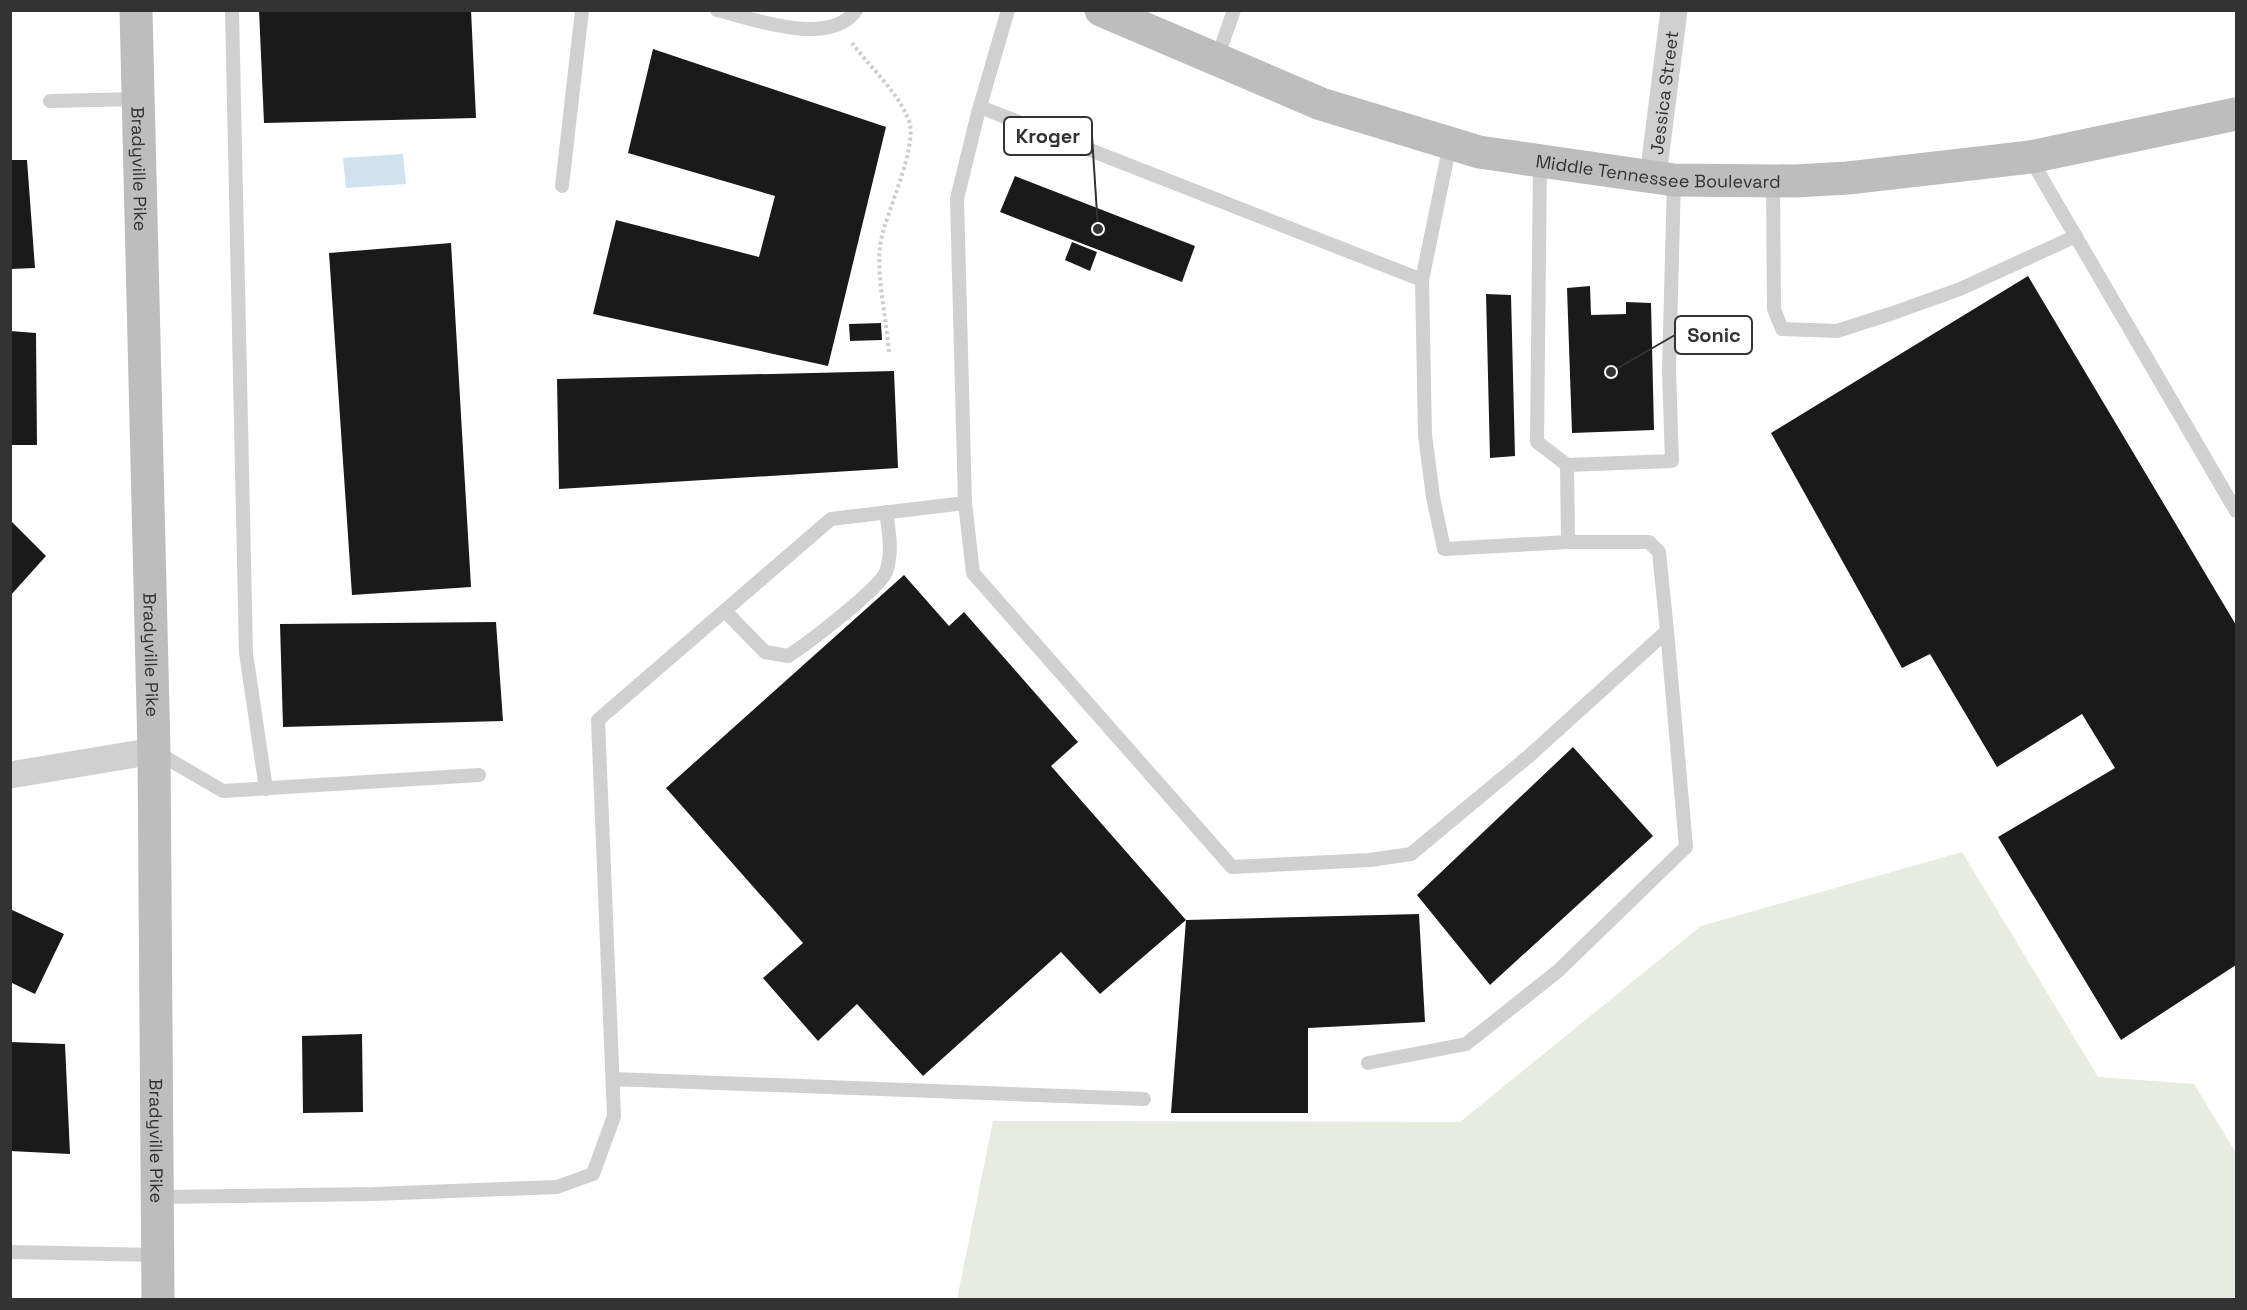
<svg xmlns="http://www.w3.org/2000/svg" width="2247" height="1310" viewBox="0 0 2247 1310" font-family="'Space Grotesk',sans-serif">
<rect width="100%" height="100%" fill="#fff"/>
<path fill="#e6ecdf" d="M1962,852L2098,1077L2194,1084L2236,1153V1299H957L993,1121L1460,1122L1701,926Z"/>
<path fill="#cfe2ee" d="M403,154L406,184L346,188L343,158Z"/>
<path fill="#1a1a1a" d="M259,10H471L476,118L264,123Z
M653,49L886,127L828,366L593,314L616,220L759,257L775,196L628,153Z
M10,160H27L35,268L10,269Z
M1015,176L1195,246L1182,282L1000,212Z
M1072,242L1097,252L1090,271L1065,260Z
M451,243L471,587L352,595L329,253Z
M2028,276L2236,625V965L2121,1040L1998,837L2115,768L2082,714L1997,767L1930,654L1902,668L1771,433Z
M1590,286L1591,315L1626,314V302L1651,303L1654,430L1572,433L1567,288Z
M1486,294L1511,295L1515,456L1490,458Z
M881,323L882,340L850,341L849,324Z
M10,331L36,333L37,445H10Z
M894,371L898,468L559,489L557,379Z
M10,520L46,556L10,596Z
M904,575L949,626L964,612L1078,742L1051,766L1186,920L1100,994L1061,952L923,1076L857,1004L818,1041L763,978L803,943L666,788Z
M496,622L503,721L283,727L280,624Z
M1573,747L1653,836L1490,985L1417,895Z
M10,909L64,934L35,994L10,982Z
M1419,914L1425,1022L1308,1028V1113H1171L1186,920Z
M362,1034L363,1112L303,1113L302,1036Z
M10,1042L65,1044L70,1154L10,1151Z"/>
<g fill="none" stroke-linecap="round" stroke-linejoin="round">
<path stroke="#cdcdcd" stroke-width="4" stroke-dasharray="3 3" stroke-linecap="butt" d="M852,43C870,67 898,92 909,121C918,146 887,211 881,240C875,274 887,319 889,354"/>
<path stroke="#d0d0d0" stroke-width="14" d="M232,10L246,653L266,789
M717,10C754,19 830,48 856,10
M1008,10L978,113L957,199L965,503L973,573L1232,867L1370,860L1411,854L1529,756L1667,631L1659,552L1649,542H1568L1444,549L1433,497L1425,435L1422,280L1450,144
M1217,59L1234,10
M50,101L139,99
M980,107L1422,280
M2030,158L2236,511
M1540,161L1537,442L1567,465L1672,461L1669,370L1674,180
M1773,181L1774,309L1782,329L1837,331L1893,313L1960,289L2076,236
M562,186L582,10
M1567,465L1568,542
M725,611L765,652L788,656C807,644 879,589 886,572C893,552 889,532 886,512
M156,752L223,791L479,775
M1368,1063L1466,1044L1558,971L1686,847L1667,631
M613,1079L1144,1099
M157,1197L374,1194L557,1187L593,1174L614,1116L598,720L831,519L965,503
M10,1252L158,1255"/>
<g stroke="#d0d0d0" stroke-width="27">
<path id="s1" d="M1653,176L1674,10"/>
<path d="M10,775L154,751"/>
</g>
<g stroke="#bdbdbd" stroke-width="33">
<path id="s2" d="M136,10L154,751L158,1300"/>
<path id="s3" d="M1101,10L1321,104L1479,152L1674,180L1795,181L1848,178L1979,163L2030,157L2236,114"/>
</g>
</g>
<g text-anchor="middle" dominant-baseline="central" stroke-width="6" stroke-linejoin="round" paint-order="stroke">
<g font-size="18" fill="#333" stroke="#fff">
<text stroke="none"><textPath href="#s1" startOffset="84">Jessica Street</textPath></text>
<text stroke="none"><textPath href="#s2" startOffset="159">Bradyville Pike</textPath></text>
<text stroke="none"><textPath href="#s3" startOffset="585">Middle Tennessee Boulevard</textPath></text>
<text stroke="none"><textPath href="#s2" startOffset="645">Bradyville Pike</textPath></text>
<text stroke="none"><textPath href="#s2" startOffset="1131">Bradyville Pike</textPath></text>
</g>
</g>
<path fill="none" stroke="#333" stroke-width="2" d="M1098 229L1092 136M1611 372L1675 335"/>
<g fill="#333" stroke="#fff" stroke-width="2">
<circle cx="1098" cy="229" r="6"/>
<circle cx="1611" cy="372" r="6"/>
</g>
<g fill="#fff" stroke="#333" stroke-width="2">
<rect x="1004" y="117" width="88" height="38" rx="6"/>
<rect x="1675" y="316" width="77" height="38" rx="6"/>
</g>
<g font-size="20" text-anchor="middle" font-weight="bold" fill="#333">
<text x="1048" y="143">Kroger</text>
<text x="1714" y="342">Sonic</text>
</g>
<rect width="2247" height="1310" fill="none" stroke="#333333" stroke-width="24"/>
</svg>
